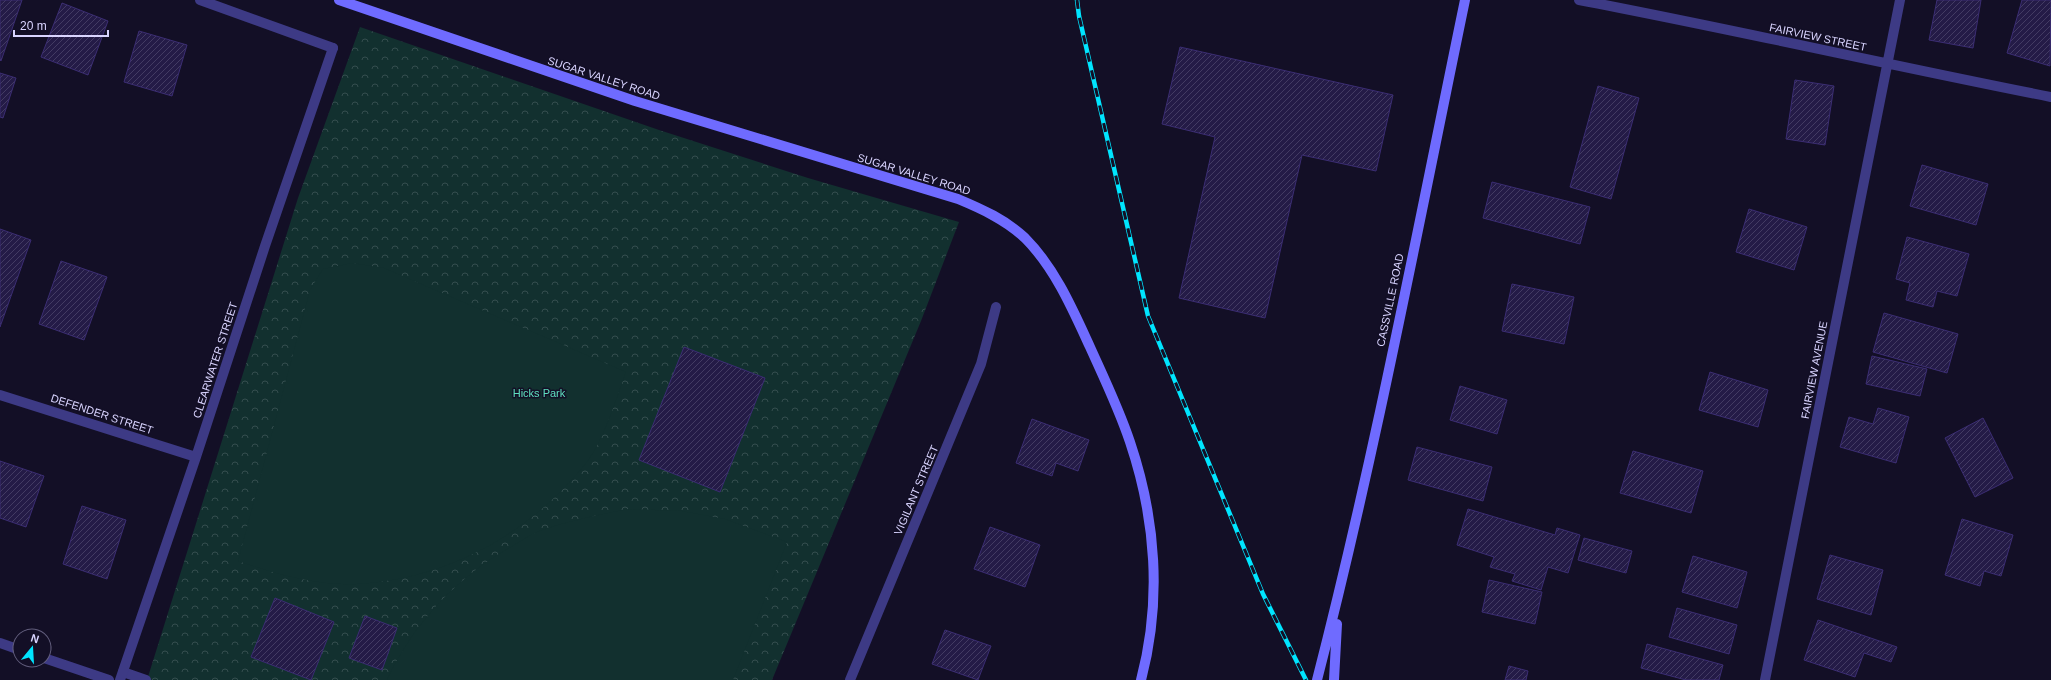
<svg xmlns="http://www.w3.org/2000/svg" width="2051" height="680" viewBox="0 0 2051 680" font-family="Helvetica,sans-serif">
<defs>
<pattern id="park-crowns" width="20" height="18" patternUnits="userSpaceOnUse"><rect width="20" height="18" fill="#12302f"/><path d="M2 6a3 3 0 1 1 6 0M12 15a3 3 0 1 1 6 0" fill="none" stroke="#344d4e"/></pattern>
<pattern id="building-hatch" width="6" height="6" patternUnits="userSpaceOnUse"><rect width="6" height="6" fill="#241b47"/><path d="M-1 1l2-2M0 6l6-6M5 7l2-2" fill="none" stroke="#433b63"/></pattern>
</defs>
<rect width="100%" height="100%" fill="#130f26"/>
<path fill="url(#park-crowns)" d="M360,27L659,130L808,178L959,222L921,321L772,680H147L298,198Z"/>
<path fill="#12302f" d="M352,263L384,268L626,372C617,396 609,423 597,446C588,463 573,479 559,493C505,547 433,580 357,584C316,586 276,574 238,561L310,290L323,269Z
M628,509L682,511L725,519L787,542L733,680H387C413,624 457,577 511,547C519,542 528,536 537,532C567,521 598,515 628,509Z"/>
<path fill="url(#building-hatch)" stroke="#3b2d73" d="M0,0H22L1,61L0,60Z
M1937,0H1981L1973,48L1929,40Z
M2022,0H2051L2050,66L2007,53Z
M62,3L108,21L88,75L41,57Z
M139,31L187,45L172,96L124,82Z
M1180,47L1393,95L1376,171L1302,155L1265,318L1179,298L1215,137L1162,124Z
M0,73L16,78L3,118L0,117Z
M1795,80L1834,86L1825,145L1786,139Z
M1598,86L1639,98L1611,199L1570,187Z
M1922,165L1988,184L1976,225L1910,206Z
M1492,182L1590,207L1580,244L1483,218Z
M1749,209L1807,227L1794,270L1736,252Z
M0,229L31,240L0,327Z
M1907,237L1969,254L1957,296L1937,291L1933,307L1906,300L1910,283L1896,279Z
M61,261L107,277L84,340L39,324Z
M1512,284L1574,297L1564,344L1502,331Z
M1884,313L1958,334L1947,373L1873,352Z
M684,347L765,378L720,492L639,460Z
M1872,356L1927,369L1920,396L1866,384Z
M1710,372L1768,390L1758,427L1699,410Z
M1460,386L1507,400L1497,434L1450,420Z
M1878,408L1909,417L1896,463L1840,447L1849,417L1873,424Z
M1983,418L2013,478L1975,497L1945,438Z
M1032,419L1089,440L1078,471L1056,463L1052,476L1016,463Z
M1417,447L1492,467L1483,501L1408,480Z
M1633,451L1703,471L1691,513L1620,493Z
M0,461L44,476L26,527L0,518Z
M82,506L126,520L107,579L63,564Z
M1468,509L1555,535L1557,528L1580,535L1568,573L1548,567L1541,590L1512,581L1515,574L1490,567L1494,557L1457,545Z
M1962,519L2013,535L2001,576L1984,571L1980,586L1945,575Z
M990,527L1040,545L1025,587L974,569Z
M1584,538L1632,551L1626,573L1578,560Z
M1830,555L1883,570L1871,615L1817,599Z
M1693,556L1747,572L1737,608L1682,592Z
M1489,580L1542,592L1535,624L1482,612Z
M275,598L334,622L311,680L251,657Z
M1677,608L1737,625L1729,654L1669,637Z
M365,616L397,628L382,670L349,658Z
M1818,620L1897,647L1891,662L1864,653L1855,677L1804,660Z
M945,630L991,646L978,680L932,664Z
M1647,644L1723,665L1719,680H1686L1641,668Z
M1509,666L1528,671L1526,680H1505Z"/>
<g fill="none" stroke-linecap="round" stroke-linejoin="round">
<path stroke="#3d3a85" stroke-width="10" d="M200,0L333,48
M0,643L20,650
M44,658L109,680
M123,672L146,680"/>
<path stroke="#3d3a85" stroke-width="10" d="M1579,0C1737,30 1893,66 2051,97
M0,395L196,457
M120,680L196,457L265,246L333,48
M850,680L981,364L996,307
M1765,680L1900,0"/>
<path stroke="#6f6bff" stroke-width="10" d="M339,0L635,101L958,199C982,209 1006,220 1025,238C1055,268 1073,310 1090,347C1104,378 1119,409 1130,442C1156,519 1162,601 1141,680
M1317,680C1375,455 1418,227 1465,0
M1334,680L1337,624"/>
<g stroke="#00e5ff" stroke-width="4.5">
<path id="rail" d="M1077,0L1079,16L1148,316L1263,594L1306,680"/>
</g>
<use href="#rail" stroke="#130f26" stroke-width="3" stroke-dasharray="9" stroke-linecap="butt"/>
</g>
<g text-anchor="middle" dominant-baseline="central" stroke-width="3" stroke-linejoin="round" paint-order="stroke">
<g font-size="11" fill="#d9d4ff" stroke="#130f26">
<text transform="translate(1818 37) rotate(12)">FAIRVIEW STREET</text>
<text transform="translate(604 78) rotate(18)">SUGAR VALLEY ROAD</text>
<text transform="translate(914 174) rotate(17)">SUGAR VALLEY ROAD</text>
<text transform="translate(1390 300) rotate(-78)">CASSVILLE ROAD</text>
<text transform="translate(215 360) rotate(-72)">CLEARWATER STREET</text>
<text transform="translate(1814 370) rotate(-79)">FAIRVIEW AVENUE</text>
<text transform="translate(102 414) rotate(18)">DEFENDER STREET</text>
<text transform="translate(916 490) rotate(-67)">VIGILANT STREET</text>
</g>
<g font-size="11" fill="#5fe0c0" stroke="#130f26">
<text x="539" y="393">Hicks Park</text>
</g>
</g>
<g transform="translate(32 648) rotate(18)"><circle r="19" fill="#130f26" stroke="#625e7d"/>
<path d="M0-3L7 15L0 10L-7 15Z" fill="#00e5ff"/>
<text y="-6" font-size="11" font-weight="bold" text-anchor="middle" fill="#d9d4ff">N</text>
</g>
<path d="M14 30v6h94v-6" fill="none" stroke="#d9d4ff" stroke-width="2"/>
<text x="20" y="30" font-size="12" fill="#d9d4ff" stroke="#130f26" stroke-width="3" paint-order="stroke">20 m</text>
</svg>
